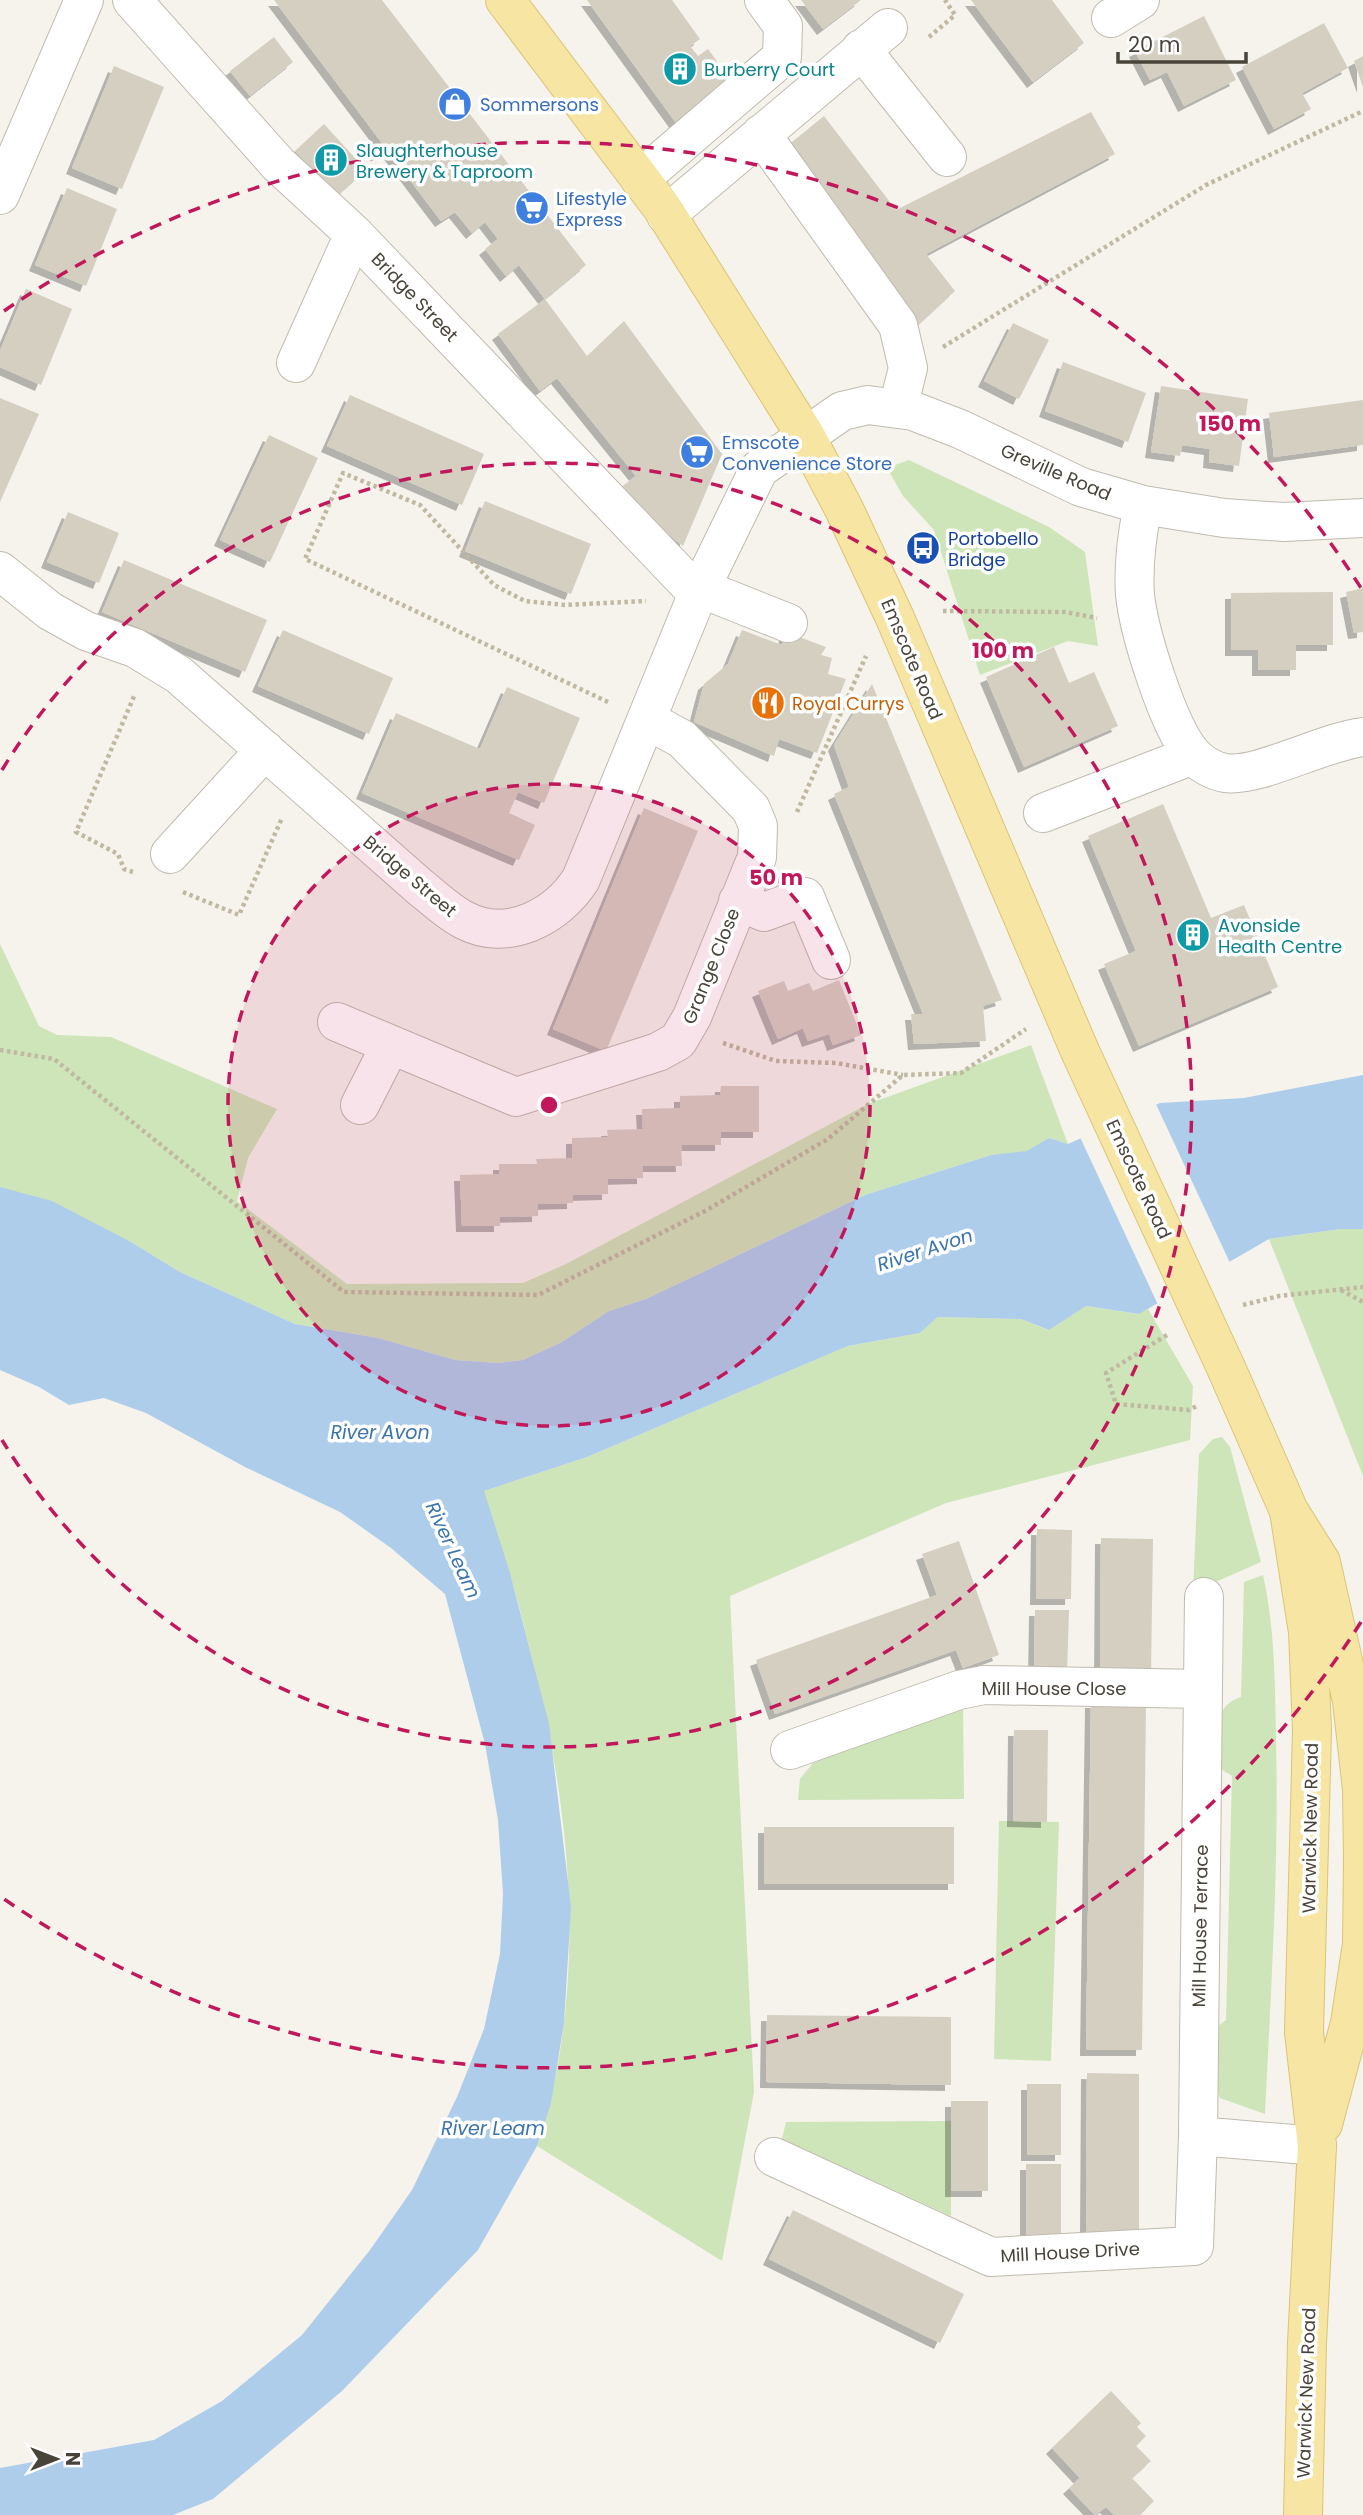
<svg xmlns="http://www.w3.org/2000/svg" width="1363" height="2515" viewBox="0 0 1363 2515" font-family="Poppins,sans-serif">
<defs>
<filter id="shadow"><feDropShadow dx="-6" dy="6" stdDeviation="0" flood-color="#0004"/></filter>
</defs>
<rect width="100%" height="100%" fill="#f5f3ec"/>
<path fill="#cde5b8" d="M909,460L1049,527L1085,552L1098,646L1068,641L980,675L934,530L903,496L887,468Z
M0,944L39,1026L57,1035L111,1037L277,1109L248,1158L237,1201L347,1284L523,1283L566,1264L868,1104L1031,1045L1068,1144L1049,1138L1027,1152L991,1155L865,1195L646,1299L609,1311L562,1342L523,1360L498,1363L455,1360L378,1338L295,1324L180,1272L131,1242L0,1187Z
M1341,1229H1363V1476L1269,1239Z
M1086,1306L1138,1314L1148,1309L1193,1386L1190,1440L946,1503L730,1596L754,2092L722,2261L537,2146C589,1988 572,1813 531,1654C524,1627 518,1599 509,1572C502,1547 484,1517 484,1491L587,1457L848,1346L920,1333L938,1317L1021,1319L1048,1330Z
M1222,1437L1230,1447L1261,1562L1193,1592L1199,1454L1213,1439Z
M1263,1575C1275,1629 1275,1684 1276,1740C1279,1865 1271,1989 1265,2114L1220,2098L1217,2091V2027L1226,2020L1232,1776L1219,1768C1219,1741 1209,1707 1241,1697L1244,1582Z
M963,1706L964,1799L798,1800L800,1779L813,1763Z
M999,1821L1059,1822L1051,2061L994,2059Z
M951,2121V2216L782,2139L786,2122Z"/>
<path fill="#aecdeb" d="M1363,1075V1229H1341L1269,1239L1139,1314L1086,1306L1049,1330L1021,1319L938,1317L920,1333L848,1346L587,1457L484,1491L510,1573L549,1724L571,1907L564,2023L551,2103L537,2146L478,2250L342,2391L213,2499L173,2515H0V2468L154,2440L222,2401L302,2335L370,2250L412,2190L457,2097L484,2029L500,1954L503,1894L498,1820L485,1744L445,1594L391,1548L340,1512L245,1467L146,1413L104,1398L69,1405L39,1387L0,1370V1187L52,1201L131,1242L180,1272L295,1324L378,1338L455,1360L498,1363L523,1360L562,1342L609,1311L646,1299L865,1195L991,1155L1027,1151L1049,1138L1068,1144L1160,1103L1244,1098Z"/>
<path fill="#f5f3ec" d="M1155,1102L1231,1265L1159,1307L1079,1135Z"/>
<path fill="#d5cfc2" filter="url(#shadow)" d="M274,0H382L586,265L545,299L519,265L506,276L485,249L498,239L485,222L472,233L455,212L441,221Z
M587,0H672L700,39L690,46L698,56L708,49L732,82L676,123Z
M801,0H861L823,29Z
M971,0H1052L1084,43L1033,82Z
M1204,16L1236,80L1184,106L1167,72L1150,80L1135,51Z
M1324,23L1348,68L1302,93L1311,109L1274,129L1242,67Z
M274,37L293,62L250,96L230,71Z
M1363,56V87L1354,61Z
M114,66L164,87L122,189L72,168Z
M1091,112L1115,154L926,254L955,291L918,325L781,151L824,116L896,210Z
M324,124L366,170L337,196L295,151Z
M67,188L117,209L86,286L35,265Z
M26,289L72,309L41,385L0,367V351Z
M545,299L587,356L624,321L722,454L683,546L646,516L620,488L636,476L557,378L540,391L498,334Z
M1013,323L1049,340L1019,399L984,381Z
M1063,362L1146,393L1128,442L1045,411Z
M1161,386L1248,399L1239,466L1209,462L1210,449L1182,445L1180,456L1151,452Z
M350,395L484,454L462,505L327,446Z
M0,398L39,414L0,502Z
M1363,400V445L1274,457L1269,413Z
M269,435L318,458L270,562L220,540Z
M485,501L591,544L571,594L465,551Z
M68,512L119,533L99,583L47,562Z
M124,560L267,620L245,672L102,612Z
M1363,588V632L1354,633L1346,592Z
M1333,592V645H1296V670H1258V650H1231V593Z
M283,630L393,678L369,734L258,686Z
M742,630L782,645L786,632L826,647L821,655L832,658L828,674L846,679L817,753L779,739L774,756L694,722L704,684L728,664Z
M1054,647L1069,683L1094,672L1118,726L1024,767L986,677Z
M872,684L1002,1000L983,1006L986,1041L914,1044L911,1014H923L834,794L849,787L834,745Z
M507,687L580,718L544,803L518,792L509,813L535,825L519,860L362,793L396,713L480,749Z
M1163,804L1211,918L1244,905L1278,987L1139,1046L1104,964L1136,951L1088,836Z
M644,808L698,831L606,1051L553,1029Z
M839,980L861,1035L833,1045L829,1034L808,1041L803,1028L778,1039L758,991L784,981L788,991L809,983L813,991Z
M721,1086H759V1132H721V1145H681L682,1166H643V1178L608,1179V1194L573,1195V1203L538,1204V1216L500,1217V1226H462L460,1175L499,1174V1164H537L536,1159L572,1158V1138L608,1137L607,1130L643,1129L642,1109L680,1108V1096L720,1095Z
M1037,1529L1072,1530L1071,1599H1036Z
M1101,1538L1153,1539L1151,1675L1100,1674Z
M959,1541L999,1655L963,1668L956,1650L775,1714L756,1660L937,1595L922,1554Z
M1035,1610H1069L1067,1676L1034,1675Z
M1091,1702H1146L1142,2050H1086Z
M1014,1730H1048L1047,1822L1013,1821Z
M764,1827H954V1884H764Z
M767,2015L951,2017V2085L766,2082Z
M1087,2073L1139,2074V2234H1086Z
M1027,2084H1061V2155H1027Z
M951,2101H988V2191H951Z
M1026,2164H1061V2235H1026Z
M793,2210L964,2294L940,2343L769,2259Z
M1111,2391L1141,2423L1137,2427L1146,2436L1136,2446L1151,2461L1132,2478L1154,2501L1140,2515H1114L1106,2507L1095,2515L1069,2488L1080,2478L1052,2448Z"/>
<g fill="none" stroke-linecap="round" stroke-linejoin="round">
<g stroke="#c0bbaf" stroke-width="40">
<path id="minor" d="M132,0L278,164L354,234L698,594
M1111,18L1140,0
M861,49L947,157
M761,134L898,325L908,368L898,408
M640,179L782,57L783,26L764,0
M0,195L84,0
M666,215L888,28
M296,363L354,234
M1143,505C1137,534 1133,565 1135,595C1139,632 1168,727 1193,755C1200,763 1213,771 1225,773C1258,778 1322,742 1363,737
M0,571L50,611L86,631L135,648L179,675L420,887C434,898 448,912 464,920C507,943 557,917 581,879L696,598L759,469L842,411L868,405L913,411L960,429L1081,487L1143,505L1224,518L1284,522L1363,518
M700,588L788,623
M1043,813L1193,755
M170,854L265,750
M738,901L764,912L805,897L831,960
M337,1022L516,1097L658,1052L678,1041L692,1017L757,857L758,826L751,809L682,739L647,720
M360,1105L390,1046
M790,1750L959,1690L984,1685L1202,1689
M1198,2136L1317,2146
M774,2157L991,2257L1194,2246L1198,2136L1204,1597"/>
</g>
<g stroke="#dbc474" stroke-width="40">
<path id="major" d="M505,0L663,209L805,435L844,509L895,618L1079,1049
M1227,1370L1289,1511L1321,1562L1352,1701L1362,1789L1363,1860
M1289,1511L1308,1632L1312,1731L1304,2032L1317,2146L1307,2343L1303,2515
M1323,2124L1350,2023L1362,1944L1363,1861"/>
</g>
<path stroke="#c0b8a1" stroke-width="4.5" stroke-dasharray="3.5 3.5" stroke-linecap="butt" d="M929,37L955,15L945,0
M943,347L1206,185L1363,111
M943,611L1065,612L1097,618
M608,702L305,559L343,473L420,505L494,585L525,601L565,605L646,601
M797,812L866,656
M133,872L124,869L118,854L76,832L135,694
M183,892L239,915L282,818
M723,1043L776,1061L836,1063L903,1075
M0,1050L54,1059L344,1292L538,1295L705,1211L828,1139L903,1075L961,1073L1026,1029
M1341,1290L1363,1302
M1243,1305L1279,1296L1363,1287
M1167,1335L1106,1373L1116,1404L1189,1410L1197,1406"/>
<use href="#minor" stroke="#fff" stroke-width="38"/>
<use href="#major" stroke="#f6e5a3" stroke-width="38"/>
<g stroke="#dbc474" stroke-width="40" stroke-linecap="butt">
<path id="major-bridge" d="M1079,1049L1227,1370"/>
</g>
<use href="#major-bridge" stroke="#f6e5a3" stroke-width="38"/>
</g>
<circle cx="549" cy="1105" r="321" fill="#c2185b" fill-opacity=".12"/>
<g fill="none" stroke="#c2185b" stroke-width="3.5" stroke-dasharray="12 9">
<circle cx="549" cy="1105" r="321"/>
<path d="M2 770A642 642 0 1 1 2 1440"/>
<path d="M1361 1622A963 963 0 0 1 4 1899M4 311A963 963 0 0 1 1361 588"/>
</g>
<defs>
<g id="building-disc" transform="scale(1.75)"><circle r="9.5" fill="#0f9aa8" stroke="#fff"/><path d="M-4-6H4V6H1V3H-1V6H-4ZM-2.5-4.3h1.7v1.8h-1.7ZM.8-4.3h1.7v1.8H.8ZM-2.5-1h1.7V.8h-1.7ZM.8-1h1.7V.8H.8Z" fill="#fff"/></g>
<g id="shop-disc" transform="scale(1.75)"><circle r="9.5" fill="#3f7fe0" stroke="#fff"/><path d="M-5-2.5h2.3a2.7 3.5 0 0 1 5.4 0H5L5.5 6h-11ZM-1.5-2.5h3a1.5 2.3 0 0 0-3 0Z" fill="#fff"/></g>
<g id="supermarket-disc" transform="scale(1.75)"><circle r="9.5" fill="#3f7fe0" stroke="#fff"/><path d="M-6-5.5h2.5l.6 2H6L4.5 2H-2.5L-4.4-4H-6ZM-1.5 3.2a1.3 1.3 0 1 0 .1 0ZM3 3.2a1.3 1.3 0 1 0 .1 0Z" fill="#fff"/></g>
<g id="bus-disc" transform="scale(1.75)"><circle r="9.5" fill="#1a4fb4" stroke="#fff"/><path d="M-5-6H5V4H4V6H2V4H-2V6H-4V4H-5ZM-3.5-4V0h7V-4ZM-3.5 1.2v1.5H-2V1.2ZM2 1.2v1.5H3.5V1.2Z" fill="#fff"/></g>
<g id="restaurant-disc" transform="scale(1.75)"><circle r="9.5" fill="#e8710a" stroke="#fff"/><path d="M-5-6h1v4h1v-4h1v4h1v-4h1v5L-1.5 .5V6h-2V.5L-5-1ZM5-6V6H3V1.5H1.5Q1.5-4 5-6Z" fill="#fff"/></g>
</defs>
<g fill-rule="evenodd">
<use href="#building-disc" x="680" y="69"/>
<use href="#shop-disc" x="455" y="104"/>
<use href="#building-disc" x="331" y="160"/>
<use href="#supermarket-disc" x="532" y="208"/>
<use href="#supermarket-disc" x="697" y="452"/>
<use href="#bus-disc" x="923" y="548"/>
<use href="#restaurant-disc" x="768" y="703"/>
<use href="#building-disc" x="1193" y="935"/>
</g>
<g text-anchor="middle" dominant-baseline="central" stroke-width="7" stroke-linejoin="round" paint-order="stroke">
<g font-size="18" fill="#0d838f" stroke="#fff" text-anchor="start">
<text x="704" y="69">Burberry Court</text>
<text x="356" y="150">Slaughterhouse<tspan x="356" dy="21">Brewery &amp; Taproom</tspan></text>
<text x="1218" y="925">Avonside<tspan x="1218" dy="21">Health Centre</tspan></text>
</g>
<g font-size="18" fill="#366cbe" stroke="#fff" text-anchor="start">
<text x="480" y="104">Sommersons</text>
<text x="556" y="198">Lifestyle<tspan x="556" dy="21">Express</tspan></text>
<text x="722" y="442">Emscote<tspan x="722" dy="21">Convenience Store</tspan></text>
</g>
<g font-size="18" fill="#49443a" stroke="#fff">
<text transform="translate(415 297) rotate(46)">Bridge Street</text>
<text transform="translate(1056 472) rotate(23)">Greville Road</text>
<text transform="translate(912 659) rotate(67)">Emscote Road</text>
<text transform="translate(410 876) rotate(40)">Bridge Street</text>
<text transform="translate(711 966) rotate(-68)">Grange Close</text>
<text transform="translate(1139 1179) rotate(65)">Emscote Road</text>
<text x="1054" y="1688">Mill House Close</text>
<text transform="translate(1310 1828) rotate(-89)">Warwick New Road</text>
<text transform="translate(1200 1926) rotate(-89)">Mill House Terrace</text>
<text transform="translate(1070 2252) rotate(-3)">Mill House Drive</text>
<text transform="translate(1306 2393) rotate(-88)">Warwick New Road</text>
</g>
<g font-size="18" fill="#164399" stroke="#fff" text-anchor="start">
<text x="948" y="538">Portobello<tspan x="948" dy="21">Bridge</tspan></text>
</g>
<g font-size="18" fill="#c56008" stroke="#fff" text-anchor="start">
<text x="792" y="703">Royal Currys</text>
</g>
<g font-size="19" font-style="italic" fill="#3b74ad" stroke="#fff">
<text transform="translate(925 1250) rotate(-18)">River Avon</text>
<text x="380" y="1432">River Avon</text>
<text transform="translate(453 1550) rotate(65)">River Leam</text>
<text x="493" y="2128">River Leam</text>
</g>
</g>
<circle cx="549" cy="1105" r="10" fill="#c2185b" stroke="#fff" stroke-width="3.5"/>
<g font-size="21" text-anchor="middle" font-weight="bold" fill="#c2185b" stroke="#fff" stroke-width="7" stroke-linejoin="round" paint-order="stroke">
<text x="1230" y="431">150 m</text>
<text x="1003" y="658">100 m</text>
<text x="776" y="885">50 m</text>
</g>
<g transform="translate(56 2459) rotate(90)" stroke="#ffffff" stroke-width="5" paint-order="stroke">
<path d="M0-5L12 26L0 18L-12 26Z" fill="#49443a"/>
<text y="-10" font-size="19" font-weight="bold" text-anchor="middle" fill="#49443a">N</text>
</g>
<path d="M1118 52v10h128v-10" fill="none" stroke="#49443a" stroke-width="3.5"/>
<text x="1128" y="52" font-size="21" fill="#49443a" stroke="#ffffff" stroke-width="5" paint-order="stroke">20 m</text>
</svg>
